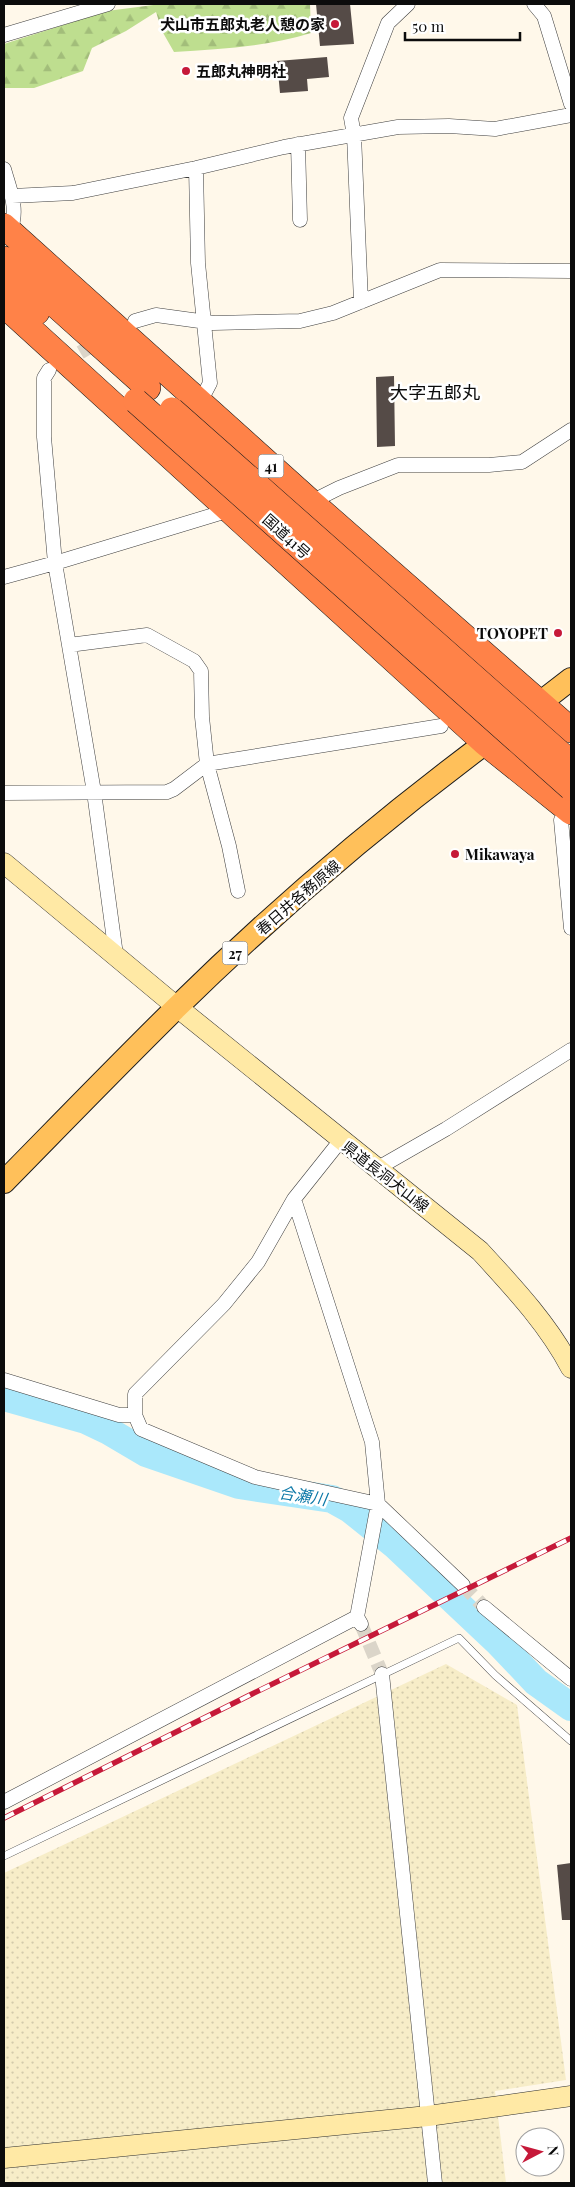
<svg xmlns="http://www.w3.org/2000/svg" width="575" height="2187" viewBox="0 0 575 2187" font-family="'Playfair Display','Noto Sans JP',serif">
<defs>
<pattern id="farmland-dots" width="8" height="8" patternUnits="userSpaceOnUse" patternTransform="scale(1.25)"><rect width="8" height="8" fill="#f7edc8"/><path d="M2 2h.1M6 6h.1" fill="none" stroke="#d3caab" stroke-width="1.8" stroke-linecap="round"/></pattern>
<pattern id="forest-firs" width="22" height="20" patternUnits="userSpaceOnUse" patternTransform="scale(1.25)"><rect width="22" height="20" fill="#bede8f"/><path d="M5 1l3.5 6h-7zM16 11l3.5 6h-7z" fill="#a2bd7a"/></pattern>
</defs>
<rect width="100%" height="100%" fill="#fff8ea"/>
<path fill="url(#farmland-dots)" d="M446,1664L517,1705L566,2080L495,2091L506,2183H4V1873Z"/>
<path fill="url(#forest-firs)" d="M161,4H310L311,33C266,47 219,49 174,52L162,31L156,12L126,31L92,48L83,71L34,88H5L4,86V44L107,11Z"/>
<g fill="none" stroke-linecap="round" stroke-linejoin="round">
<path stroke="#aae8fb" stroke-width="28" d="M4,1397L86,1420L107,1430L146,1453L239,1485L332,1499L350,1509L395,1545L499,1643L536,1682L571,1707"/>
</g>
<path fill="#554b47" d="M316,4H350L354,44L320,46Z
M327,57L329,77L307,79L308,91L280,93L277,61Z
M394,376L395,446L377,447L376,377Z
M571,1863V1920H562L557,1865Z"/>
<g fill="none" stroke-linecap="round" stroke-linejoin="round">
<path stroke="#dbd5c9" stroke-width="14" stroke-dasharray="14 7" stroke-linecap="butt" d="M62,363L102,340
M463,1585L484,1607
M361,1624L382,1674"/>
<g stroke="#3f3f3f" stroke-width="8">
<path id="lane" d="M4,1856L459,1638L495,1675L571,1741"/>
</g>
<g stroke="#3f3f3f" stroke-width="15">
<path id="street" d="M534,4L544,16L571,104
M4,35L108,4
M298,144L300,220
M196,168L198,263L210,383L200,402
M4,169C10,191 19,209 10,231
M12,196L73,193L196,168L284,147L398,127L449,126L495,129L571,115
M361,302L354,135L351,118L388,23L408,4
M135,321L156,315L214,323L300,321L333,313L440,270L571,271
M49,370L44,378V437L55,563L94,792L116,955
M311,502L339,488L398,465H489L522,462L571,430
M4,577L55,563L230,510
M69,645L147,635L194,661L201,671L202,717L207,764L229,846L238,891
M4,793L167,792L174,789L207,764L441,726
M567,809L561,820L571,928
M341,1140L294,1199L258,1262L224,1304L135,1394V1415L141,1429L255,1477L378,1504L463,1585
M378,1168L446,1129L571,1050
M294,1199L372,1442L378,1504L357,1617L361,1624
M4,1380L119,1415H135
M484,1607L571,1679
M382,1674L435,2183
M4,1802L357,1617"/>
</g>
<g stroke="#2e2e2e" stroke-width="21">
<path id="secondary" d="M4,863L177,1007L480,1251C513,1287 548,1324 571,1368
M4,2158L428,2116L571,2096"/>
</g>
<g stroke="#1d1d1d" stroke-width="24">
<path id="primary" d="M527,713L571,679
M4,1182C61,1124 118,1065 177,1007C277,909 385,817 499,733"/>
</g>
<g stroke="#1d1d1d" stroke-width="26">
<path id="highway" d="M4,226L311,502L571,730
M4,259L148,388
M4,282L37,312
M4,305L485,743L571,812"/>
</g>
<use href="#lane" stroke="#fff" stroke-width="7"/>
<use href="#street" stroke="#fff" stroke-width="14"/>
<use href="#secondary" stroke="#ffe9a5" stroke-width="20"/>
<use href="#primary" stroke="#ffc05a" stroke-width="22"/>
<use href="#highway" stroke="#ff8248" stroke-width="25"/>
<g stroke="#c61939" stroke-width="5.5">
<path id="rail" d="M4,1818L252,1694L571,1538"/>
</g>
<use href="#rail" stroke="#fff" stroke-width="4" stroke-dasharray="11" stroke-linecap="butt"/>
<g stroke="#1d1d1d" stroke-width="26" stroke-linecap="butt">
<path id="highway-bridge" d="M136,401L571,788
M172,410L571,763"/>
</g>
<use href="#highway-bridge" stroke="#ff8248" stroke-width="25"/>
</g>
<g fill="#c61939" stroke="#fff" stroke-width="2">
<circle cx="335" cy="24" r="5"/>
<circle cx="186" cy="71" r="5"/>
<circle cx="558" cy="633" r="5"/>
<circle cx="455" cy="854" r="5"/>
</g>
<g text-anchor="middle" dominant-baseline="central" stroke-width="5" stroke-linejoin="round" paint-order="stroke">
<g fill="#fff" stroke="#555" stroke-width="1">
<rect x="258.5" y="454.5" width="25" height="23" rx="4"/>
<rect x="222.5" y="941.5" width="25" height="23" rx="4"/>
</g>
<g font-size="14" font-weight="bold" fill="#0c0c0c">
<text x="271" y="466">41</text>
<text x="235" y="953">27</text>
</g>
<g font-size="15" font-weight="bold" fill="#0c0c0c" stroke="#fff" text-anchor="end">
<text x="325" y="24">犬山市五郎丸老人憩の家</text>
<text x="196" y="71" text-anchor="start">五郎丸神明社</text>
<text x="548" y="633">TOYOPET</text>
<text x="465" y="854" text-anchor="start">Mikawaya</text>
</g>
<g font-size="15" fill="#0c0c0c" stroke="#fff">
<text transform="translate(287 536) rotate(42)">国道41号</text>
<text transform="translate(298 897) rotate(-41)">春日井各務原線</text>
<text transform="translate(386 1176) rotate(38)">県道長洞犬山線</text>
</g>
<g font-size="16" font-style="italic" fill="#0c78a7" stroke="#fff">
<text transform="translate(303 1495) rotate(9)">合瀬川</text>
</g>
<g font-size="18" fill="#0c0c0c" stroke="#fff">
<text x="435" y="392">大字五郎丸</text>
</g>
</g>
<rect width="575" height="2187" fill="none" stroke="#0c0c0c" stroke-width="10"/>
<g transform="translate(540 2152) rotate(84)"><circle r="24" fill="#ffffff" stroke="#9e9e9e"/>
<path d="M0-4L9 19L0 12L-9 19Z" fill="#c61939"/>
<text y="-8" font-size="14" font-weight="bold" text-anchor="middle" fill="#0c0c0c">N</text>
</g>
<path d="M405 32v8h115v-8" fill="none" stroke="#0c0c0c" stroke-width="2.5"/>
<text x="412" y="32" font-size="15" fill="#0c0c0c" stroke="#ffffff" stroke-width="4" paint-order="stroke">50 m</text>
</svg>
